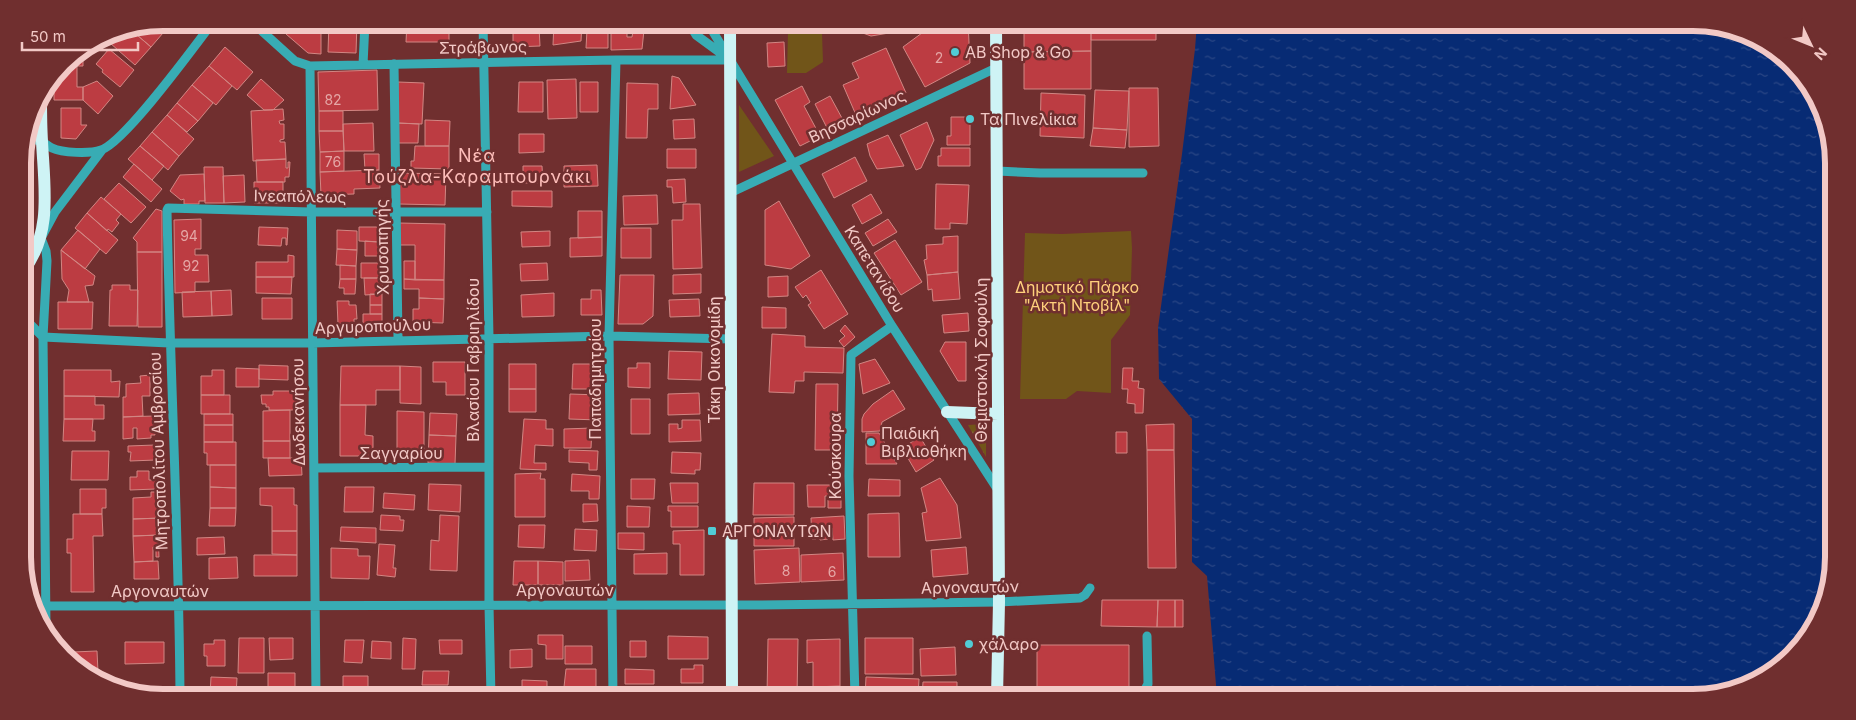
<svg xmlns="http://www.w3.org/2000/svg" width="1856" height="720" viewBox="0 0 1856 720" font-family="Inter,sans-serif">
<defs>
<pattern id="grass-dots" width="8" height="8" patternUnits="userSpaceOnUse" patternTransform="scale(1.25)"><rect width="8" height="8" fill="#715519"/><path d="M2 2h.1M6 6h.1" fill="none" stroke="#866c39" stroke-width="1.8" stroke-linecap="round"/></pattern>
<pattern id="water-ripples" width="26" height="14" patternUnits="userSpaceOnUse" patternTransform="scale(1.25)"><rect width="26" height="14" fill="#072b74"/><path d="M2 4q2-2 4 0t4 0M15 11q2-2 4 0t4 0" fill="none" stroke="#2c4886"/></pattern>
</defs>
<rect width="100%" height="100%" fill="#702f2f"/>
<path fill="url(#grass-dots)" d="M986,424V457L968,425Z"/>
<path fill="#715519" d="M788,31L822,33L823,62L806,73H787Z
M739,105L774,156L739,172Z
M1131,231L1132,248L1130,315L1111,340V393L1077,391L1066,399H1020L1025,233L1062,234Z"/>
<path fill="url(#water-ripples)" d="M1693,22L1739,30L1804,77L1832,144L1833,557L1826,603L1778,669L1702,697H1217L1207,576L1192,562V419L1159,379L1158,328L1182,154L1195,49L1197,23Z"/>
<path fill="#bc3c42" stroke="#d28683" d="M163,22H172L163,33L153,24Z
M271,22H286L279,30Z
M296,22H321V54L308,53L286,34Z
M329,22H357L356,53L328,52Z
M407,22H443V24H449V42H406Z
M554,22H582L581,41L553,45Z
M639,22L644,30L642,49L611,50V32L616,31L619,26H622L627,28V37H632L633,31L627,23Z
M860,22H913V25L895,32L871,36L860,32Z
M940,22H968L970,63L925,87L903,47L926,30Z
M1024,22H1091V51L1024,52Z
M1091,22H1156V40H1091Z
M153,24L163,33L151,47L130,29Z
M513,27H539L540,46L513,47Z
M130,29L151,47L135,65L110,43L120,31Z
M587,30H608V48H586Z
M784,42L785,66L768,67L767,43Z
M225,47L253,72L237,90L209,66Z
M886,48L906,93L856,115L843,85L859,78L852,63Z
M109,49L134,70L120,87L102,72L103,70L96,64Z
M1091,51V89H1024V52Z
M79,52H83V66H77V87H83V100H54V78L70,57Z
M209,66L232,86L216,105L192,85Z
M377,70L378,110L319,111L318,72Z
M672,76L679,78L696,105L670,109Z
M261,79L284,100L273,110H264L247,95Z
M576,79L577,118L548,119L547,80Z
M97,81L113,96L98,114L83,100V87Z
M398,82L424,83L422,124L397,123Z
M519,82H543V112H518Z
M580,82H598V112H580Z
M627,83L658,84V109H648L647,138H626Z
M192,85L213,103L198,121L177,103Z
M802,86L810,102L804,106L820,136L800,146L775,100Z
M1129,88H1158L1159,146L1129,147Z
M1095,90L1129,91L1127,130L1093,128Z
M1041,93L1085,95L1084,138L1040,136Z
M830,96L843,120L827,128L815,104Z
M177,103L198,121L187,132L167,115Z
M61,108H81V125H87L76,139L61,138Z
M283,109L284,120L279,121L280,124H284V139L280,140V142H285L286,159L253,161L251,111Z
M319,111H343V131H319Z
M167,115L194,139L179,156L152,132Z
M951,117H970V145H947V136H951Z
M694,119L695,138L674,139L673,120Z
M425,120L450,121L449,146H425Z
M927,122L934,140L921,168L916,170L900,135Z
M373,123L374,151H344L343,124Z
M397,123L419,124L418,143H396Z
M1093,128L1127,130L1125,148L1090,146Z
M319,131H343L344,151L320,152Z
M152,132L179,156L168,170L140,146Z
M519,134H544V152L519,153Z
M888,135L904,166L877,169L870,156L867,144Z
M140,146L164,166L152,180L128,159Z
M415,146H449V169L411,168V161H414Z
M941,148H970V166H938V156H941Z
M667,149H696V168H667Z
M344,151V171L320,172V152Z
M364,154H379V170H365Z
M855,157L867,181L834,198L822,174Z
M286,159V168H288V162H290L289,177H285V182H257L256,160Z
M134,164L162,189L151,202L123,177Z
M597,165L598,186L564,187V166Z
M523,166H542L543,183H523Z
M204,167H223L224,203H205Z
M379,170L380,188L354,189V194L321,195L320,172Z
M399,173L446,174L445,205L399,204Z
M204,174L205,201H199V204H184V199L181,200L170,191L180,175Z
M244,175L245,202L224,203L223,176Z
M685,179L686,202L673,203L672,187H667V180Z
M254,182H283V203H254Z
M119,183L146,207L131,223L104,199Z
M936,184L969,185L967,224L950,223V229H935Z
M512,191H552V207L512,206Z
M871,194L882,213L862,224L852,205Z
M657,195L658,224L624,225L623,196Z
M101,197L121,214L116,220L119,223L112,232L108,229L107,231L87,213Z
M779,201L810,256L791,269L765,265V210Z
M683,204H700L702,268L673,269L672,220H683Z
M156,209L162,211V252H137V242L133,238Z
M578,211H602V237L578,238Z
M87,213L118,240L106,254L75,228Z
M201,219V249H195V255H208L209,282H195V292L175,293L174,220Z
M888,219L897,232L873,246L865,233Z
M399,223L445,224L444,280H415V245H399Z
M259,227L288,228L287,245H286V238H282L281,246L258,245Z
M359,227H380L379,242L359,241Z
M621,228H651V258H621Z
M78,230L100,249L85,269L61,250Z
M337,230L357,231V250L337,249Z
M550,231V246L522,247L521,232Z
M958,236V272L927,275L924,260L927,259L926,245L943,244V237Z
M602,237V256L570,257V238Z
M895,240L922,282L901,295L874,253Z
M365,241L379,242V256H365Z
M337,249L357,250L356,266L336,265Z
M61,250L95,276L93,285L85,286L89,302H67L69,290L62,279Z
M137,252H162V327H138Z
M288,255L294,256V277H256V262H288Z
M404,261H415V280L404,279Z
M361,263H382V278H361Z
M547,263L548,280L521,281L520,264Z
M340,265L356,266V279H340Z
M821,270L848,314L824,329L808,305L811,303L806,295L803,298L795,287Z
M958,272L960,299L933,301L932,289L928,290L927,275Z
M701,274V293L673,294V275Z
M620,275H654L653,316L643,324H618Z
M788,276V296L768,297V277Z
M256,277H292L291,294L256,293Z
M364,278H382V294L365,295Z
M340,279H356L355,294H344V288H339Z
M404,279L444,280V299L419,298V289H404Z
M112,285H130V290H138L137,326H109L110,290H112Z
M231,290L232,315L212,316L211,291Z
M591,290H601L602,315H581V299H591Z
M211,291L212,316L183,317L182,292Z
M554,293V316L522,317L521,295Z
M370,294H382V305H370Z
M262,298H292V319H262Z
M419,298L444,299L443,323L413,322V309H419Z
M699,299L700,316L670,317L669,300Z
M337,301H349V305H356L357,319H354V323L338,324Z
M58,302H93L92,329H58Z
M370,305H382V314H370Z
M762,307L786,308V328H762Z
M968,313L969,331L944,333L942,315Z
M363,314H382V325L363,326Z
M845,325L855,337L844,347L839,341L845,336L840,331Z
M772,334L805,336V347L844,348L843,373L804,372V381H795L794,393L769,392Z
M945,342H966V381H958L940,351Z
M669,351L702,352L701,380L668,379Z
M875,359L890,383L863,394L859,364Z
M433,362H465V395H446V382H433Z
M637,363H650V388L628,387V368H637Z
M509,364H536V389H509Z
M573,364H599L598,389H572Z
M259,365L288,366V380L259,379Z
M341,366H400V390H376V405H340Z
M400,366L421,367V404L400,403Z
M236,368L259,369V387H236Z
M1123,368H1133L1132,381H1139L1138,388L1144,389L1143,413H1135V404L1127,403L1128,389H1122Z
M64,370H111V382L120,381L119,397L64,396Z
M212,370H224V395H201V376H212Z
M150,375V396H142L143,416L123,417V397H126V384L141,383L140,376Z
M816,384H838L837,450H815Z
M509,389H536V412H509Z
M893,390L905,409L882,422L880,431L862,432V419L864,414L873,404Z
M273,391H298V410H269V407H266V404H262L261,395H273Z
M699,393L700,414L668,415V394Z
M570,394L600,395L599,420L569,419Z
M201,395H230V414H201Z
M64,396H95V405H104V419H64Z
M631,399H650V434H631Z
M340,405H366L365,435L373,436V456H340Z
M290,410V441H263V411Z
M397,411L424,412V452H397Z
M430,413L457,414L456,436L429,435Z
M204,414H233V425H204Z
M154,416L155,435H151V438L137,439V428H133V438L123,439V417Z
M64,419H93L92,431H95V441H63Z
M524,419L546,420V429H553V446L535,445L534,463H546V470L520,469Z
M682,420H700L701,441L669,442V424H678V429L682,428Z
M1174,424V450H1147L1146,425Z
M204,425H233V442H204Z
M592,428L591,448H564V429Z
M1116,432H1127V453H1116Z
M866,433H879L897,464H866Z
M429,435L456,436L455,464L428,463Z
M920,437L934,460L916,472L902,448Z
M263,441H290V458H263Z
M204,442H236V465H207V453H204Z
M155,445L156,460L130,461L131,452H128V446Z
M569,450L598,451L597,470H589V463L569,462Z
M1147,450H1174L1176,568H1148Z
M72,451H109L108,480H71Z
M672,452L701,453L700,470H695V474L671,473Z
M268,458H301L302,475L269,476Z
M210,465H236V488L210,487Z
M137,471H149V480H156V489L130,490V477H137Z
M541,473L540,479H545V517H515V474Z
M572,474L600,476L599,499H589V491H571Z
M940,478L957,505L961,538L926,541L922,513L927,512L921,488Z
M631,479H655L654,499H631Z
M869,479L900,480V496H868Z
M670,483H698V503H672Z
M754,483H794V515H753Z
M429,484L461,485L460,512L428,510Z
M807,485H841V508H828V496H825V507H808Z
M210,487L236,488V508H210Z
M345,487H374L373,512H344Z
M260,488H294V505H297V531H272V506L260,505Z
M80,489H106V508H102V514H80Z
M151,492H161L162,518L133,519V498L151,497Z
M384,493L415,495L414,510L383,508Z
M583,504H597L598,521L583,522Z
M627,506L650,507L649,527H627Z
M668,506H698V527H671V511H668Z
M210,508H236L235,526H209Z
M899,513L900,557H868V514Z
M73,514H102L103,536H93L94,592H71V553H67V539H73Z
M381,515L400,516V520H404L403,531L380,530Z
M440,515L459,516L457,571L430,570L431,540L439,541Z
M844,516L845,539L833,540L832,528H828V539L820,540L819,533H816V539H812L811,518Z
M794,517V546H754V518Z
M162,518V535L133,536V519Z
M519,525H545L544,548L518,547Z
M341,527L376,528V543L340,541Z
M575,529L597,530L596,551L574,550Z
M704,530V575H680V544H673V531Z
M272,531H297V555L272,554Z
M618,533H644V550L618,549Z
M158,535L159,557H156V547H153V561L134,562L133,536Z
M224,537L225,554L197,555V538Z
M379,544L395,545L393,568H396L395,577L377,575Z
M966,547L968,574L933,577L931,550Z
M331,548L358,549V556H370L369,579L331,578Z
M799,548L800,582L755,584L754,550Z
M667,553V574H634V554Z
M843,553L844,580L801,582V555Z
M254,555H297V576H254Z
M237,557L238,578L209,579V558Z
M589,560L590,580L565,581V561Z
M158,561L159,579H134V562Z
M514,561H538V585H513Z
M538,561L563,562V585H538Z
M1102,600H1158L1157,627L1101,626Z
M1158,600H1175V627H1157Z
M1175,600H1183V627H1175Z
M538,635H563V659H546V645L538,644Z
M668,636L708,637V659H668Z
M239,638H264V673H238Z
M269,638H293V659L270,660Z
M403,638L416,639L415,669H402Z
M865,638H913V674H865Z
M768,639H798L797,697L767,696Z
M840,639V686L813,687V662L807,663V640Z
M214,640H225V666H207V656H204V644H214Z
M345,640H364L362,663L344,662Z
M439,640H462V654H440Z
M372,641L391,642V659L371,658Z
M630,641H646V657H630Z
M125,642H164V663L125,664Z
M1037,645H1129V687H1037Z
M565,646H592V664H565Z
M955,647L956,675L921,676L920,649Z
M532,649V667L510,668V650Z
M97,651L98,672H91L73,660V652Z
M694,665H703V683H681V669H694Z
M566,669H596V687H564Z
M625,669L654,670V684H625Z
M423,671H449L448,685H422Z
M268,673H295V694L268,695Z
M343,676H368V693H343Z
M211,677L237,678L236,696L210,695Z
M866,677L919,679L918,697H865Z
M522,680L547,681V697H522Z
M923,682H957V697H922Z
M402,687H421L420,697H402Z
M674,687H703V697H675Z
M458,689V697H428L427,690Z
M560,689H596V697H560Z
M133,691L160,692V697L133,692Z
M376,691H393V697H376Z
M343,693H368V697H343Z
M624,693H650V697H624Z
M300,694V697H268V695Z"/>
<g fill="none" stroke-linecap="round" stroke-linejoin="round">
<path stroke="#38acb4" stroke-width="9" d="M252,22L295,61L310,66L616,60H730
M483,22L489,338V605L491,697
M688,22L696,35L726,57
M707,22L892,326L998,490
M730,29L811,27L823,22
M394,64L398,339
M363,65L365,22
M310,66L316,697
M27,138C32,139 38,140 42,142C45,143 48,146 52,148C62,153 90,154 101,150C125,142 194,47 213,22
M997,171L1040,173H1143
M730,193L996,68
M24,318L43,337L169,343H312L609,336L731,339
M314,468L489,467
M36,606L756,605L999,602L1080,598L1085,595L1090,588
M46,626L43,337L47,261L46,251L41,238L55,212L102,150
M180,697C179,535 170,373 167,210L168,208L311,212H487
M613,697L609,336L616,60
M855,697L849,476L851,355L892,326
M1141,697L1148,684L1147,636"/>
<path stroke="#cef3f5" stroke-width="12" d="M730,22L732,697
M996,22L999,602L997,697
M23,178L25,215L23,230
M23,271C53,234 44,185 42,141C41,126 41,110 41,95
M947,412L998,414"/>
</g>
<g fill="#51ccd5" stroke="#702f2f" stroke-width="2">
<circle cx="955" cy="52" r="5"/>
<circle cx="970" cy="119" r="5"/>
<circle cx="871" cy="442" r="5"/>
<rect x="707" y="526" width="10" height="10" rx="2.5"/>
<circle cx="969" cy="644" r="5"/>
</g>
<g text-anchor="middle" dominant-baseline="central" stroke-width="5" stroke-linejoin="round" paint-order="stroke">
<g font-size="14" fill="#e4a6a5">
<text x="939" y="57">2</text>
<text x="333" y="99">82</text>
<text x="333" y="161">76</text>
<text x="189" y="235">94</text>
<text x="191" y="265">92</text>
<text x="786" y="570">8</text>
<text x="832" y="571">6</text>
</g>
<g font-size="16" fill="#f2c9c6" stroke="#702f2f">
<text transform="translate(483 47) rotate(-1)">Στράβωνος</text>
<text transform="translate(857 116) rotate(-25)">Βησσαρίωνος</text>
<text transform="translate(300 196) rotate(1)">Ινεαπόλεως</text>
<text transform="translate(382 247) rotate(-91)">Χρυσοπηγής</text>
<text transform="translate(875 269) rotate(58)">Καπετανίδου</text>
<text transform="translate(373 326) rotate(-2)">Αργυροπούλου</text>
<text transform="translate(473 360) rotate(-90)">Βλασίου Γαβριηλίδου</text>
<text transform="translate(714 360) rotate(-90)">Τάκη Οικονομίδη</text>
<text transform="translate(981 360) rotate(-90)">Θεμιστοκλή Σοφούλη</text>
<text transform="translate(595 379) rotate(-90)">Παπαδημητρίου</text>
<text transform="translate(298 412) rotate(-91)">Δωδεκανήσου</text>
<text transform="translate(158 451) rotate(-92)">Μητροπολίτου Αμβροσίου</text>
<text x="401" y="453">Σαγγαρίου</text>
<text transform="translate(835 456) rotate(-90)">Κούσκουρα</text>
<text transform="translate(970 587) rotate(-1)">Αργοναυτών</text>
<text x="565" y="590">Αργοναυτών</text>
<text x="160" y="591">Αργοναυτών</text>
</g>
<g font-size="16" fill="#f2c9c6" stroke="#702f2f" text-anchor="start">
<text x="965" y="52">AB Shop &amp; Go</text>
<text x="980" y="119">Τα Πινελίκια</text>
<text x="881" y="433">Παιδική<tspan x="881" dy="18">Βιβλιοθήκη</tspan></text>
<text x="722" y="531">ΑΡΓΟΝΑΥΤΩΝ</text>
<text x="979" y="644">χάλαρο</text>
</g>
<g font-size="16" fill="#ffd17c" stroke="#702f2f">
<text x="1077" y="287">Δημοτικό Πάρκο<tspan x="1077" dy="18">"Ακτή Ντοβίλ"</tspan></text>
</g>
<g font-size="18" letter-spacing="1" fill="#febeba" stroke="#702f2f">
<text x="477" y="155">Νέα<tspan x="477" dy="21">Τούζλα-Καραμπουρνάκι</tspan></text>
</g>
</g>
<path d="M0 0H1856V720H0ZM163 31H1693A132 132 0 0 1 1825 163V557A132 132 0 0 1 1693 689H163A132 132 0 0 1 31 557V163A132 132 0 0 1 163 31Z" fill="#702f2f" fill-rule="evenodd"/>
<path fill="none" stroke="#f2c9c6" stroke-width="6" d="M163 31H1693A132 132 0 0 1 1825 163V557A132 132 0 0 1 1693 689H163A132 132 0 0 1 31 557V163A132 132 0 0 1 163 31Z"/>
<g transform="translate(1811 45) rotate(133)" stroke="#702f2f" stroke-width="4" paint-order="stroke">
<path d="M0-4L9 19L0 12L-9 19Z" fill="#f2c9c6"/>
<text y="-8" font-size="14" font-weight="bold" text-anchor="middle" fill="#f2c9c6">N</text>
</g>
<path d="M22 42v8h116v-8" fill="none" stroke="#f2c9c6" stroke-width="2.5"/>
<text x="30" y="42" font-size="15" fill="#f2c9c6" stroke="#702f2f" stroke-width="4" paint-order="stroke">50 m</text>
</svg>
